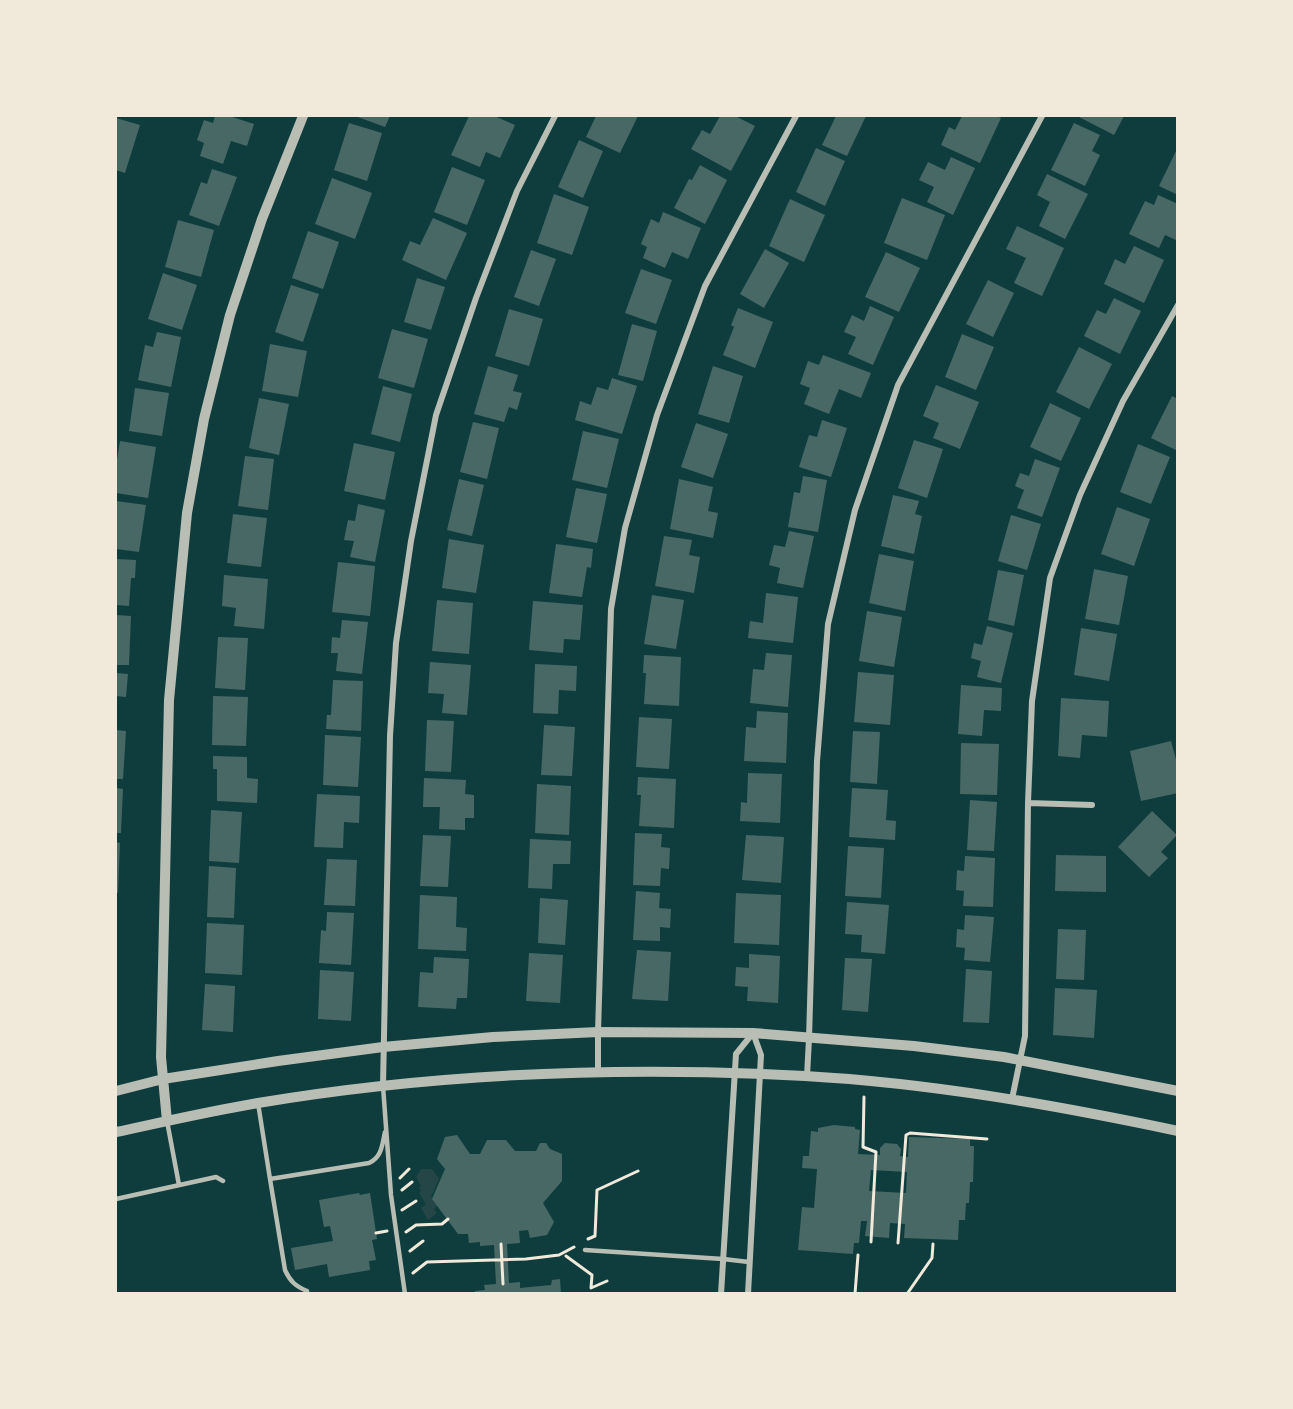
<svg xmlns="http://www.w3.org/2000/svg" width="1293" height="1409" viewBox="0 0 1293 1409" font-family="'Zilla Slab',serif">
<rect width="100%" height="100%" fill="#0f3d3e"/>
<path fill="#244646" d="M421,1169H432L439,1179L431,1197L437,1206L434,1209L437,1213L428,1220L421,1208L426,1204L419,1193L421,1191L419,1188L421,1186L416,1177Z"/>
<path fill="#486865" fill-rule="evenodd" d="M215,116H229L254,124L247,146L231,141L223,164L200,156L204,143L197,140L204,120L213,123Z
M355,116H390L385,127Z
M469,116H494L515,125L500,158L486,152L480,167L451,155Z
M596,116H638L620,153L586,137Z
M720,116H735L755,126L731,171L691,149L702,130L710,134Z
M836,116H866L847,156L822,145Z
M962,116H996L1001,118L980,163L941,145L949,127L955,130Z
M1080,116H1124L1114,135L1079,117Z
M116,118L140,125L125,173L116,170Z
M349,123L382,133L367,181L334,170Z
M1074,123L1100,135L1092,151L1100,155L1085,186L1051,170Z
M579,140L603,151L583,198L558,187Z
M1178,147V195L1159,186Z
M816,148L845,161L825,206L796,192Z
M951,157L975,168L953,215L927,202L934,187L919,180L928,162L945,170Z
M700,165L727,180L705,224L674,208L689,179L692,180Z
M452,167L485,180L467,225L434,212Z
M212,169L237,177L219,226L189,215L201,182L207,184Z
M1047,174L1088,194L1065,239L1039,226L1050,202L1037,195Z
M332,178L372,193L355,239L315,224Z
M554,194L589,207L572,255L537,243Z
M1158,195L1178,204V241L1165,235L1159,248L1129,234L1145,201L1154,205Z
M902,198L945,215L927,260L884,243Z
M790,199L825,215L804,262L769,246Z
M663,212L701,228L688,259L672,252L665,268L643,258L647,247L641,244L651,219L659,223Z
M433,218L467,233L446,280L402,260L410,241L420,245Z
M178,220L214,230L201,277L165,267Z
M1017,226L1064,248L1042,296L1014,283L1026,258L1006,249Z
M308,231L339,242L323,289L292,278Z
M1134,246L1164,260L1144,303L1104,284L1115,259L1125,264Z
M765,249L789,263L764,308L740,294Z
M531,250L556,259L539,306L514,297Z
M886,252L920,268L899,312L865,297Z
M641,269L672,280L656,324L625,313Z
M163,273L197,285L182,330L148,319Z
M417,278L445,287L431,330L404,322Z
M988,280L1014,293L993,337L966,324Z
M291,285L319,294L303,342L275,332Z
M1114,298L1141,311L1120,354L1084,336L1097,310L1106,314Z
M870,306L894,317L873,365L848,354L856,337L844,332L852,315L864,321Z
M738,308L773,322L755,368L723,355L734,327L731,325Z
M509,309L543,319L529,366L495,356Z
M632,324L657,331L643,381L618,375Z
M392,329L428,339L414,388L378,378Z
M157,332L181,337L171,387L138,380L145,345L153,347Z
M962,334L994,347L976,390L945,377Z
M270,344L307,351L298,397L262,391Z
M1079,347L1112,364L1089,409L1056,392Z
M823,355L871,373L861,398L839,389L829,414L804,404L810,388L800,384L808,361L819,365Z
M488,366L518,375L513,391L522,393L517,410L509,407L504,422L474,414Z
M713,366L743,376L729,423L698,414Z
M612,378L637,386L622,434L575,420L580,401L591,405L597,387L608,390Z
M936,385L979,402L960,449L933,438L939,423L923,416Z
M383,386L412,394L400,442L371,434Z
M135,388L169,393L162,436L129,431Z
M1172,396L1178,399V451L1151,438Z
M259,398L289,404L279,455L249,448Z
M1050,403L1081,418L1061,461L1030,447Z
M822,420L847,428L831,477L799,467L809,435L817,437Z
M473,422L499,428L487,479L460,472Z
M696,423L728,434L713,478L681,467Z
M583,431L619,439L607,488L572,480Z
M914,440L943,449L927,498L898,488Z
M120,441L156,447L148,498L116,493V466Z
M354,443L395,452L385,500L344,491Z
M1138,444L1170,457L1151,504L1120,492Z
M245,456L274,459L268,510L238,506Z
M1035,459L1060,468L1042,517L1017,508L1024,490L1015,486L1020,473L1029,476Z
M803,476L827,480L818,532L788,527L794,492L800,493Z
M459,479L484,485L472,536L447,530Z
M679,479L713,487L708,511L718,513L713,538L670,529Z
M576,488L607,494L597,543L566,537Z
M893,495L919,501L915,514L922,516L914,554L881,546Z
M116,501L146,505L139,552L116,549Z
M358,504L385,510L375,562L350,557L354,541L344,540L348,520L355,521Z
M1117,507L1150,519L1134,566L1101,554Z
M233,514L267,518L261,567L227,563Z
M1011,515L1041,524L1027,570L998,561Z
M789,531L814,536L803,588L777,583L780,568L769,565L774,545L785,547Z
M664,536L692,540L689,555L700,557L694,593L655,586Z
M449,539L484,545L476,593L442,588Z
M556,544L593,549L591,568L587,567L582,597L549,593Z
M879,554L914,561L905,611L869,603Z
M116,559L136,560L135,578H131L129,606L116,605Z
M338,562L375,566L370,616L332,612Z
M1094,569L1128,576L1119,625L1085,619Z
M998,570L1024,575L1014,626L988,620Z
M224,575L268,579L264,629L234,626L236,608L222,606Z
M766,593L798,597L793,643L748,638L750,621L763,623Z
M652,595L684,600L676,649L644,644Z
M437,600L473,603L469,654L432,651Z
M533,601L583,605L580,640L564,639L563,653L529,650Z
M867,611L902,617L894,667L859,661Z
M116,615L131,616L129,665H116Z
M342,620L368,622L362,674L336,671L338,653H331L332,637L340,638Z
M987,626L1013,633L1001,683L977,677L981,661L971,658L974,643L982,645Z
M1081,628L1117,634L1109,681L1074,675Z
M218,637L248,638L245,690L215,688Z
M766,653L792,655L788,707L750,703L753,669L764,670Z
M644,655L681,657L679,706L644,704L646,673H643Z
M430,662L471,665L467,715L442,713L444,694L428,693Z
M535,664L577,666L576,691L559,690L558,714L533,713Z
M858,672L894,675L890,725L854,722Z
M116,673L128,674L126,697L116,696Z
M333,680L363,681L361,731L326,729L327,715H331Z
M961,685L1002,688L1001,711L984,710L982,736L958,734Z
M213,696L248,697L246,746L212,745Z
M1061,698L1109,701L1107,737L1082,735L1080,758L1058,756Z
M757,711L788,713L786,763L744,761L746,727L756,728Z
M639,717L672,719L669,769L636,767Z
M427,720L454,721L451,772L425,771Z
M544,725L575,727L572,776L541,775Z
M116,730L126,731L123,779H116Z
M853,731L880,732L877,784L850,782Z
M325,735L361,737L358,787L323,785Z
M1171,741L1178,767V793L1141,801L1130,751Z
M961,743L999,744L997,795L960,794Z
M213,756L247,757V778L258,779L257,803L217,801V769H213Z
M748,773L782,774L780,823L740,821L741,802L747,803Z
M638,777L676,779L674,828L639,826L641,795H637Z
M424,778L466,780L465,794L474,795V818H465V830L439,829L440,807H423Z
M537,784L571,786L569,835L535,833Z
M116,788L123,789L121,833H116Z
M852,788L888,790L886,820L896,821L895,840L849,837Z
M317,794L360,796L359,823L344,822L343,848L314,847Z
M970,800L997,802L994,851L967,850Z
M211,810L242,812L239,863L209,861Z
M1152,811L1177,835L1161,852L1168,858L1149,877L1118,847Z
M635,833L662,834L661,847L670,848L669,869L661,868L660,886L633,885Z
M423,835L451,836L448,887L420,886Z
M746,835L784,837L781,883L742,880Z
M530,839L571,841L570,864H553L552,889L528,888Z
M116,842L120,843L118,893L116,892Z
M848,846L884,848L881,898L845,896Z
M1056,855L1106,856V892L1055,891Z
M965,856L995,858L993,907L963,906L964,891L956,890L957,870L964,871Z
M327,859L357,860L355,906L324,905Z
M209,866L236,868L234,918L207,917Z
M636,891L660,893L659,908L671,909L670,928L660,927V941L633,940Z
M736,893L781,895L779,945L734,943Z
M420,895L457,897L456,927L467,928L466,951L418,949Z
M540,898L568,900L565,945L538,943Z
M847,902L889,905L885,954L861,952L862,935L845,934Z
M327,912L354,913L351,965L319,963L321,930L326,931Z
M965,915L994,917L990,962L964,960L965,948L956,947L957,929L964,930Z
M207,923L244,925L242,975L205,973Z
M1058,929L1086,930L1084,980L1056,979Z
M637,950L671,952L668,1001L632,999Z
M529,953L563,955L560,1003L526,1001Z
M749,954L780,956L778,1003L747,1001L748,987L735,986L736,967L749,968Z
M434,957L469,959L467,998H457L456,1009L418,1007L420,972L433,973Z
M845,958L872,959L868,1012L842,1010Z
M966,969L992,971L989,1023L963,1022Z
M320,970L354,972L351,1021L318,1019Z
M205,984L235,986L233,1032L202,1030Z
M1055,988L1097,990L1094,1038L1053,1035Z
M834,1125L855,1127V1129L860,1130L858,1154L880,1155V1148L885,1143L897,1144L901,1149L900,1156L908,1157L909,1137L970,1139V1146H974L973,1182H970L969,1203H966L965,1220H959L958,1240L904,1238L905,1224L890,1223L889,1238L865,1236L867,1221H861L859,1243H854L853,1254L798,1250L802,1207L814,1208L817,1169L802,1168L803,1156H809L811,1131L818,1132V1128ZM871,1170L907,1172L906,1193L869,1191Z
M457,1135L470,1154H480L487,1140H506L515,1151H536L540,1143H546L550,1149L562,1154V1181L543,1203L554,1222L547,1235L530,1238L528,1230L519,1231L520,1243L507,1244L509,1283L520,1282V1288L551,1285L552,1280L560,1279L561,1294H475V1291L485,1290L484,1285L496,1284L494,1245L480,1246V1242L469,1243L468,1234H458L432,1199L445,1169L437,1159L445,1137Z
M359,1193L360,1195L370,1193L377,1239L372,1240L376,1260L369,1261L370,1270L329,1277L327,1264L295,1270L291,1248L333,1241L330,1226L324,1227L319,1200Z"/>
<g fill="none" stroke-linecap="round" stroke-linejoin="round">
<path stroke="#f1e9da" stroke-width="3" d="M864,1097L863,1147L876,1152L871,1242
M400,1178L409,1169
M402,1190L412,1182
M402,1210L416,1201
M406,1232L416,1225L442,1224L448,1219
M376,1233L387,1231
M588,1239L595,1236L597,1190L638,1171
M898,1243L906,1135L910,1133L987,1139
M501,1244L503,1284
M410,1251L423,1241
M566,1256L592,1275L591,1288L607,1281
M413,1273L427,1262L526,1259L559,1255L574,1247
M855,1294L858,1255
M907,1294L932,1258L933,1244"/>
<path stroke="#b8beb3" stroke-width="4.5" d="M383,1086L391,1195L405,1294
M258,1103L270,1179
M167,1121L179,1185
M116,1199L216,1177L223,1181
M585,1250L723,1259L749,1262
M307,1291C295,1286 290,1281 285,1270L270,1179L369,1163C382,1157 382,1145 385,1132"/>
<path stroke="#b8beb3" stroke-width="6" d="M1028,803L1092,805
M598,1073V1032L611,609L625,528L657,415L705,286L796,116
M807,1076L809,1039L817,761L828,624L855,510L898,385L1042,116
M383,1086L390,736L396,643L411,541L436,415L476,298L517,191L555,116
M1012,1099L1025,1036L1028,803L1032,701L1050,578L1080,495L1123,401L1178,305
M721,1294L736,1054L753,1033L761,1055L748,1294"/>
<path stroke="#b8beb3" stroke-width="10" d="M116,1091L163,1079L278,1061L383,1047L493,1037L598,1032L753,1033L914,1046L1004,1057L1178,1091
M167,1121L161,1057L169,700L187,513L204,419L230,315L262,219L303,116
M116,1132C163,1122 210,1111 258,1103C438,1073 623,1066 805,1076C930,1083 1055,1105 1178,1131"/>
</g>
<rect width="1293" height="1409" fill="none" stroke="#f1e9da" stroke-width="234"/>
</svg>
